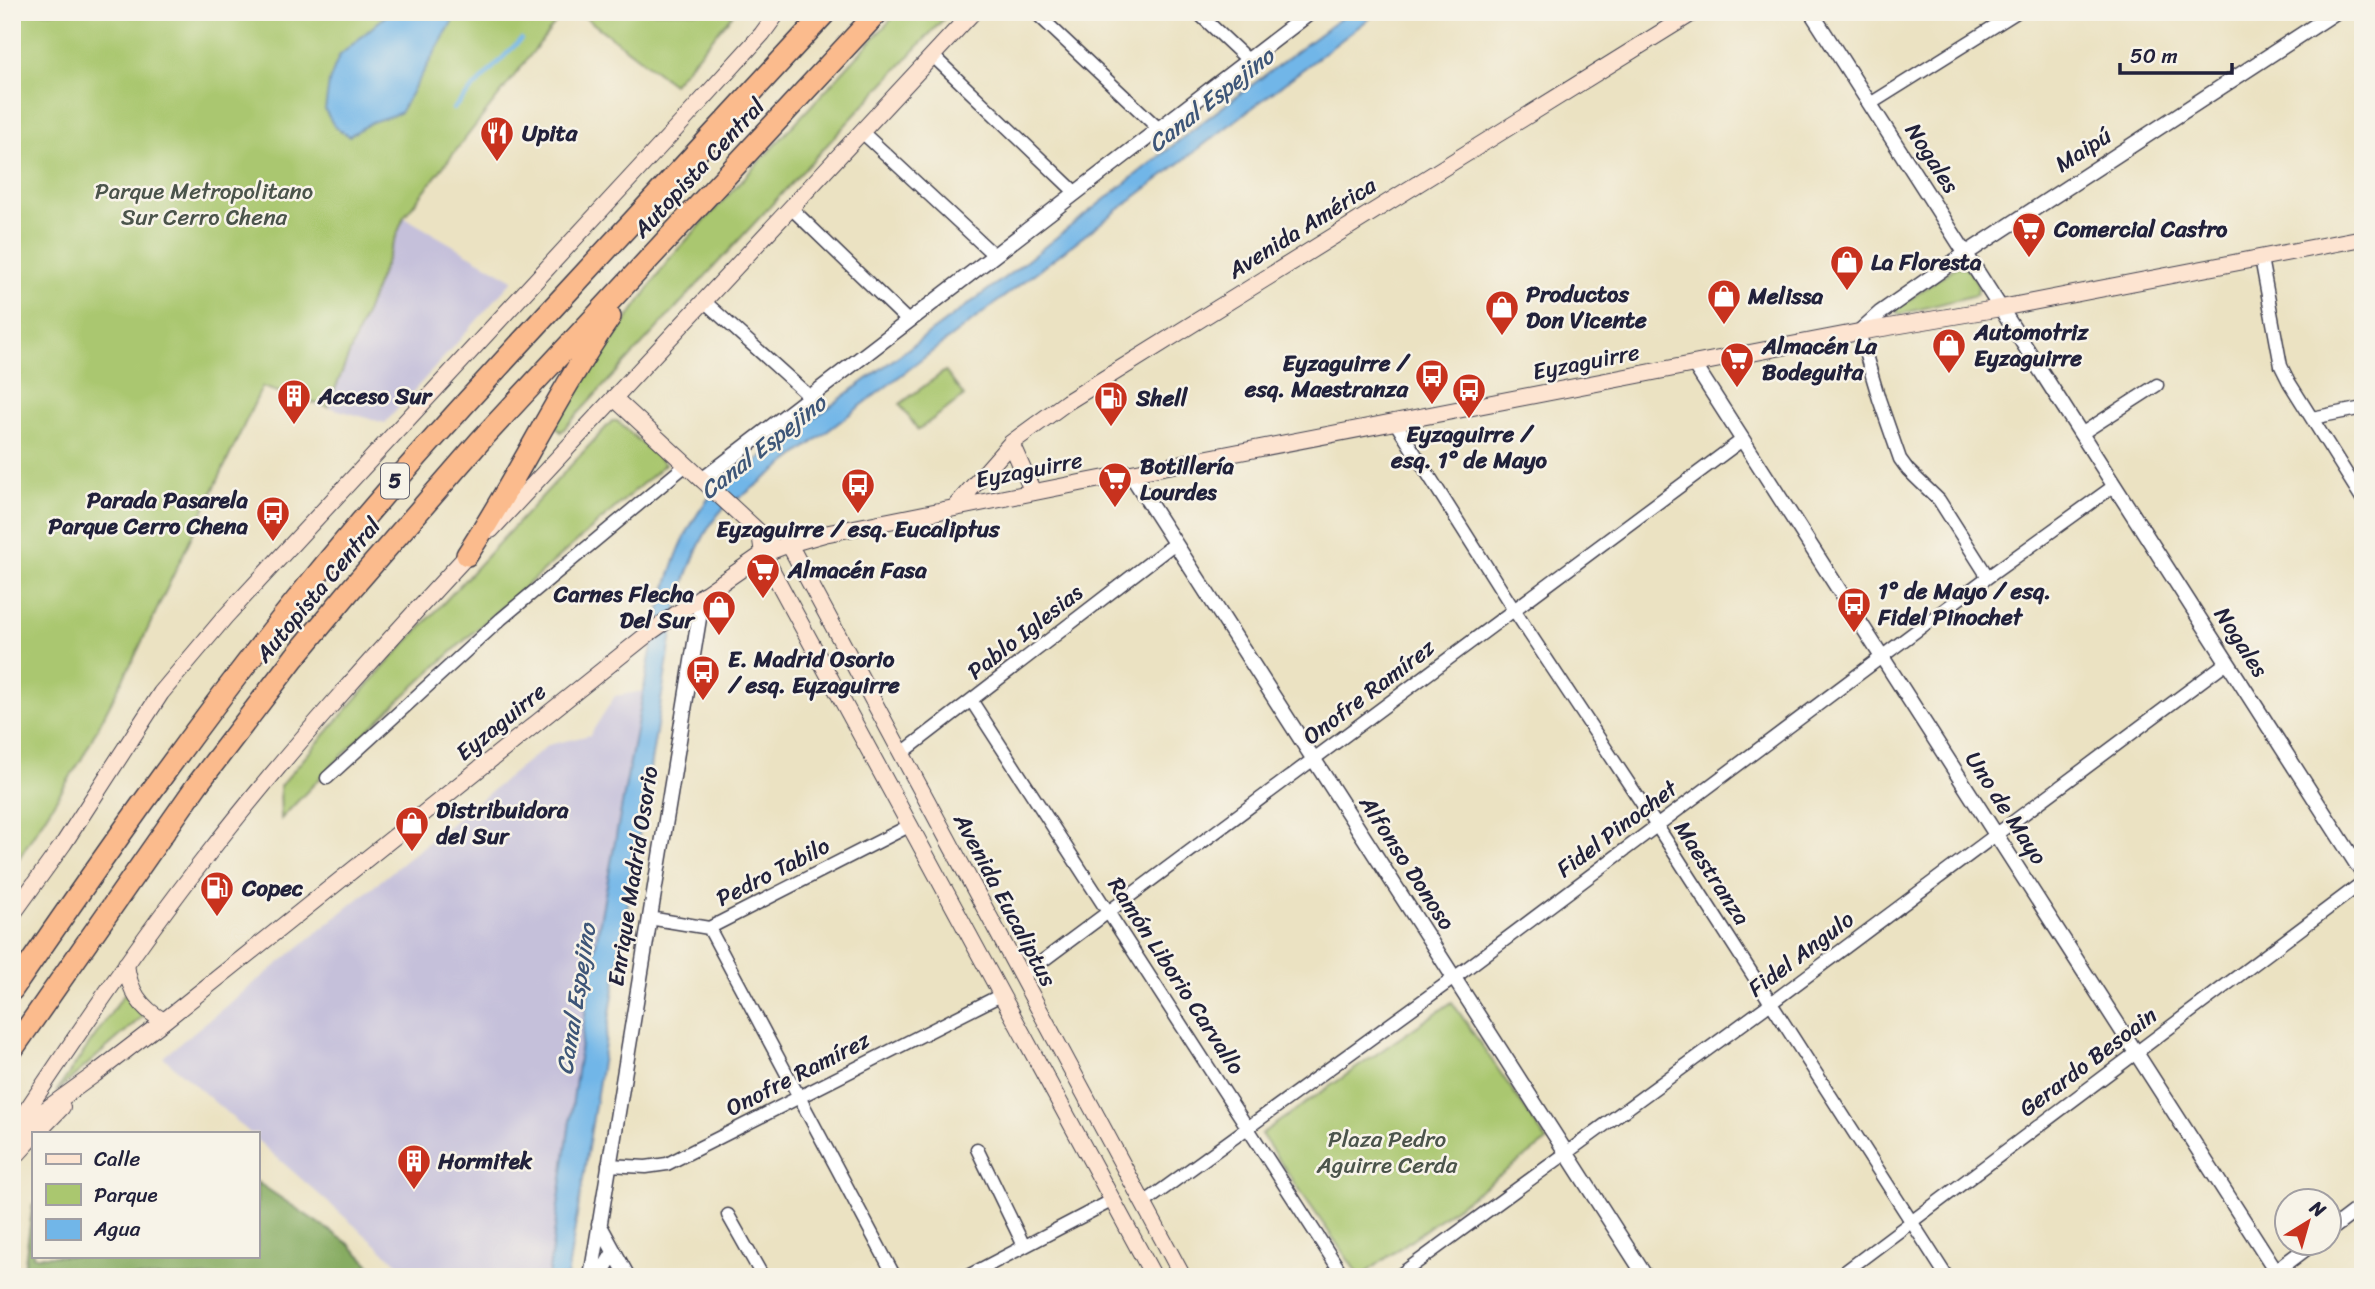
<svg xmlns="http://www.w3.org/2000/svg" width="2375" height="1289" viewBox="0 0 2375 1289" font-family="Sriracha,sans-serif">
<rect width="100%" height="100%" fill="#f7f3e8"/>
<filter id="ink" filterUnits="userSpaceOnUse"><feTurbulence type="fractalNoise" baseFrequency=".0143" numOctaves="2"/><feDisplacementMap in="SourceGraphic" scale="14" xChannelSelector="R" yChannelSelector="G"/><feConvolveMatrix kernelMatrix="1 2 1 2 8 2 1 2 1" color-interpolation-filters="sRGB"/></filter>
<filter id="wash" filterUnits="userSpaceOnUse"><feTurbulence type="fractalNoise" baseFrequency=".00686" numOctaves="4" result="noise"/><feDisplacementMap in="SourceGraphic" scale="28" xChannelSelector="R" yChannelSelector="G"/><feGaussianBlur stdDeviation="1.57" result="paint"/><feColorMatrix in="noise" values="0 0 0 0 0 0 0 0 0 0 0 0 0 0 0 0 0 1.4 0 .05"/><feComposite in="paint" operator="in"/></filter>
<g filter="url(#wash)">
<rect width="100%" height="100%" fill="#ebe2c2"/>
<path fill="#c5c0da" d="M404,217L513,280L385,423L328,407Z
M643,691L593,957L548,1277H413L257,1140V1133H250L163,1057L548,745L590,735L615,696Z"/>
<path fill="#aac76f" stroke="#667455" stroke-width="2" d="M12,12H564L404,217L328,407L262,387L136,654L81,760L12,869Z
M578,12H735L673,84Z
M898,12H950L561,432L554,424L670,258Z
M1957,266L1967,269C1973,277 1982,285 1976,295L1901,314L1897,313L1896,309Z
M945,371L964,396L918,430L900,404Z
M612,421H617L665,464C535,579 399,691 281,819L280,786L384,667Z
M125,993L130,1003L143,1016L56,1092Z
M1452,1002L1547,1141L1360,1277L1261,1134Z"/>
<path fill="#87ac62" stroke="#54674e" stroke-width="2" d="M257,1182L348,1243L382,1277H23L33,1203V1256H257Z"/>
<path fill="#71b6e8" stroke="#4a6c92" stroke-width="2" d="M390,12H458L400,113L372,122L349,136L334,126L325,110L329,82L339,56Z
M1349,12H1378L745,494C739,498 731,501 726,506C701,529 683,582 675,615L567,1277H548L593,958L655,630C667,580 680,531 714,492L1015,270L1204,121Z"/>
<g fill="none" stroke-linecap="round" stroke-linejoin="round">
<path stroke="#71b6e8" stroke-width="4.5" d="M453,109L521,39"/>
</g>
</g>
<g filter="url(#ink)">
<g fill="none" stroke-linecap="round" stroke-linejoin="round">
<g stroke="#403f4f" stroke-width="15">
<path id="minor" d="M1035,12L1160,130
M1197,12L1249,61
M933,56L1076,193
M1870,104L2017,12
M862,132L994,255
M791,208L908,321
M2261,258L2281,366L2289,382L2363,500
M704,301L809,396
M1859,332L1879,399L1900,459L1908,470L1939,500L1988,577
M2312,418L2363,408
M1395,422L1514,610L1657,826L1947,1277
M2081,434L2157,385
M971,700L1344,1277
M901,754L1175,543
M327,778L501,619L686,465
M649,918L709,928L909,826
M709,928L895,1277
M1021,977L1742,440
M977,1149L1024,1246
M608,1165L646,1167L667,1164L1001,995
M1144,1203L1454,978L1988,577L2114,486
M728,1215L763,1277
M966,1277L1113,1200
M1397,1277L1771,1003L2227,662
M1838,1277L2363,882"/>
</g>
<g stroke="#403f4f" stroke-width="17">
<path id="tertiary" d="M1811,12L2363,874
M1859,332L1880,313L1947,266L2336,12
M1694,364L2280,1277
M1130,473L1646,1277
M702,480L1311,12
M599,1224L628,1277
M2330,1230L2363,1205
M591,1277L703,594
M599,1277L614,1252
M2268,1277L2312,1244"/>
</g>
<g stroke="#403f4f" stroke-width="18">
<path id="secondary" d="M614,398L760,533L770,537
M1011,443L1033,492
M954,508L1011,443L1067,402L1694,12
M491,530L973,12
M760,533L763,554L1154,1277
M789,544L1183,1277
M12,915L64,843L161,693L225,617L684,120L762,34L778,12
M126,964C129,990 140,1008 164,1021
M16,1126C77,1035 138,944 205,858C289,749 382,647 475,547
M37,1133L62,1107
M12,1134L95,1074L164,1021L649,633L763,554L789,544L824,534L1080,483L1859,332L2001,308L2363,238
M12,1160L33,1137"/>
</g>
<g stroke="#403f4f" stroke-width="24">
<path id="motorway" d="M467,555C518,478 557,394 610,317
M12,990C109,849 207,709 315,577C393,481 477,390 561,299C649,203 738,108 826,12
M12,1050L197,785L294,658L352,588L480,441L878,12"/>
</g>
<use href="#minor" stroke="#fff" stroke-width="12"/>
<use href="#tertiary" stroke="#fff" stroke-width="14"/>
<use href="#secondary" stroke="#fde4d1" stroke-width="16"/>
<use href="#motorway" stroke="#fbbb8d" stroke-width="21"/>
</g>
</g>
<defs>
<g id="restaurant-pin" transform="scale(1.75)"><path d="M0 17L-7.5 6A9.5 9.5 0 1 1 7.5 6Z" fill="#c8321e" stroke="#f7f3e8"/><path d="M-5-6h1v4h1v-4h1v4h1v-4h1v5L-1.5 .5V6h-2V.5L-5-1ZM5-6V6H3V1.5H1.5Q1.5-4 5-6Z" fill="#fff"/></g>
<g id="supermarket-pin" transform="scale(1.75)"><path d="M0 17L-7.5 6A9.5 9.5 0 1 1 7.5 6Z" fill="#c8321e" stroke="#f7f3e8"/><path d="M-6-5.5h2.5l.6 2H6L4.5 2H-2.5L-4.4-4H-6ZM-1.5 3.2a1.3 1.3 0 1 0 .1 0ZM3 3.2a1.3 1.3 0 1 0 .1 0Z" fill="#fff"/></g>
<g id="shop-pin" transform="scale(1.75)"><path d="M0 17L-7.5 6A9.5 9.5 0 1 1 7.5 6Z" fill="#c8321e" stroke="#f7f3e8"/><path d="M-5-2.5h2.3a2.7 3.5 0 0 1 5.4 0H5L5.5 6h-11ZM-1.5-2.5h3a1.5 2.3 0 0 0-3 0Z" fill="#fff"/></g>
<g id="bus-pin" transform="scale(1.75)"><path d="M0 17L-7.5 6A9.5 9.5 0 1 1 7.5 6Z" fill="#c8321e" stroke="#f7f3e8"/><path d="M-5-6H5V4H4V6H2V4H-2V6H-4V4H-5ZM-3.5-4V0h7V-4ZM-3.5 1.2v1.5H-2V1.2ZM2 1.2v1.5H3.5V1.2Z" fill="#fff"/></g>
<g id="building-pin" transform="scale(1.75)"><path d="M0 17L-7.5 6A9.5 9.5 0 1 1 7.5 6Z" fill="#c8321e" stroke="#f7f3e8"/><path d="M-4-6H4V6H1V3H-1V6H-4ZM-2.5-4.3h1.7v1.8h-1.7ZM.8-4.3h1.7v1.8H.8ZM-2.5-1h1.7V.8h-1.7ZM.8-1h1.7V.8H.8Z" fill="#fff"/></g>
<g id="fuel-pin" transform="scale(1.75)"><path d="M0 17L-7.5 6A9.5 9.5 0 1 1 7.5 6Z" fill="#c8321e" stroke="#f7f3e8"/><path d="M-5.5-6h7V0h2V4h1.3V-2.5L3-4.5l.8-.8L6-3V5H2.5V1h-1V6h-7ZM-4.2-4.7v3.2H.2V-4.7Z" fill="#fff"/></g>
</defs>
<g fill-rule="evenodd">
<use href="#restaurant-pin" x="497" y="133"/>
<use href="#supermarket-pin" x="2029" y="229"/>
<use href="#shop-pin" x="1847" y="262"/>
<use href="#shop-pin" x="1724" y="296"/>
<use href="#shop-pin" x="1502" y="307"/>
<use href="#shop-pin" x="1949" y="345"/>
<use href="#supermarket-pin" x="1737" y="359"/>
<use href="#bus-pin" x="1432" y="376"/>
<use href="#bus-pin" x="1469" y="390"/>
<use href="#building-pin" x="294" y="396"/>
<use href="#fuel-pin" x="1111" y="398"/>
<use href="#supermarket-pin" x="1115" y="479"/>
<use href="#bus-pin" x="858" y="485"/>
<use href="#bus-pin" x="273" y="513"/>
<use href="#supermarket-pin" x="763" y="570"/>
<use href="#bus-pin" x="1854" y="604"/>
<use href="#shop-pin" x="719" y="607"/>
<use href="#bus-pin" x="703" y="672"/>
<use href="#shop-pin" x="412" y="823"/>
<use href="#fuel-pin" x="217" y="888"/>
<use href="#building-pin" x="414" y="1161"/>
</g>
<g text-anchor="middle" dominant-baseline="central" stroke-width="5" stroke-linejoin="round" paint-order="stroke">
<rect fill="#f7f3e8" stroke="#62616f" stroke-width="2" x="381" y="463.5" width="28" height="35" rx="5"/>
<g font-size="21" font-weight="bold" fill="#22223b">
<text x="395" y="481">5</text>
</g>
<g font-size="23" font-weight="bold" fill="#22223b" stroke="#f7f3e8" text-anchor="start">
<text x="522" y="133">Upita</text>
<text x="2054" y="229">Comercial Castro</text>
<text x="1871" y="262">La Floresta</text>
<text x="1526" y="294">Productos<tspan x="1526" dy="26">Don Vicente</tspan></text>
<text x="1748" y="296">Melissa</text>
<text x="1974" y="332">Automotriz<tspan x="1974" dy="26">Eyzaguirre</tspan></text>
<text x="1762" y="346">Almacén La<tspan x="1762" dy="26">Bodeguita</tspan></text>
<text x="1408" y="363" text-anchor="end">Eyzaguirre /<tspan x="1408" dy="26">esq. Maestranza</tspan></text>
<text x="318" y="396">Acceso Sur</text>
<text x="1136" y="398">Shell</text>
<text x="1469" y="434" text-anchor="middle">Eyzaguirre /<tspan x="1469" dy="26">esq. 1° de Mayo</tspan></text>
<text x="1140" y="466">Botillería<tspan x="1140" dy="26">Lourdes</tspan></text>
<text x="248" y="500" text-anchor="end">Parada Pasarela<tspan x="248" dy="26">Parque Cerro Chena</tspan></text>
<text x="858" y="529" text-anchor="middle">Eyzaguirre / esq. Eucaliptus</text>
<text x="788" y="570">Almacén Fasa</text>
<text x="1878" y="591">1° de Mayo / esq.<tspan x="1878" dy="26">Fidel Pinochet</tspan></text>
<text x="694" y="594" text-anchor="end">Carnes Flecha<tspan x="694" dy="26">Del Sur</tspan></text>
<text x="728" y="659">E. Madrid Osorio<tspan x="728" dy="26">/ esq. Eyzaguirre</tspan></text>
<text x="436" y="810">Distribuidora<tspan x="436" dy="26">del Sur</tspan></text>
<text x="242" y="888">Copec</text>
<text x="438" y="1161">Hormitek</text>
</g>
<g font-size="23" fill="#22223b" stroke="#f7f3e8">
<text transform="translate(2083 150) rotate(-33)">Maipú</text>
<text transform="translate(1932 158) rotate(57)">Nogales</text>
<text transform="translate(699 168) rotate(-47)">Autopista Central</text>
<text transform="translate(1302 228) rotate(-32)">Avenida América</text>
<text transform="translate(1586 362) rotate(-11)">Eyzaguirre</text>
<text transform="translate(1029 470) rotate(-11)">Eyzaguirre</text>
<text transform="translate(318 590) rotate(-50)">Autopista Central</text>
<text transform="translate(1025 632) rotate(-38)">Pablo Iglesias</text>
<text transform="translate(2241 642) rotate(57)">Nogales</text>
<text transform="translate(1369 692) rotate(-37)">Onofre Ramírez</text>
<text transform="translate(501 722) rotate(-39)">Eyzaguirre</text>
<text transform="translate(2006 808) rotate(57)">Uno de Mayo</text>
<text transform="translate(1617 829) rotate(-37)">Fidel Pinochet</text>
<text transform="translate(1407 863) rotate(57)">Alfonso Donoso</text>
<text transform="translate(773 872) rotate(-27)">Pedro Tabilo</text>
<text transform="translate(1712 873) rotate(57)">Maestranza</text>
<text transform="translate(633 876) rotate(-81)">Enrique Madrid Osorio</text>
<text transform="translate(1005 900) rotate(62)">Avenida Eucaliptus</text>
<text transform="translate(1801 954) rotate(-37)">Fidel Angulo</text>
<text transform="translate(1176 976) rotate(57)">Ramón Liborio Carvallo</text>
<text transform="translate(2088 1062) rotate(-37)">Gerardo Besoain</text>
<text transform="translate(798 1074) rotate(-27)">Onofre Ramírez</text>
</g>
<g font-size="23" fill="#4b544b" stroke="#f7f3e8">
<text x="204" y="191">Parque Metropolitano<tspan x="204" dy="26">Sur Cerro Chena</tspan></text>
<text x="1387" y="1139">Plaza Pedro<tspan x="1387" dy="26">Aguirre Cerda</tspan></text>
</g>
<g font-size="24" font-style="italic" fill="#3e5678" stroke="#f7f3e8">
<text transform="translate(1211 100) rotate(-38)">Canal Espejino</text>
<text transform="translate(763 447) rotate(-38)">Canal Espejino</text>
<text transform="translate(576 999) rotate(-81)">Canal Espejino</text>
</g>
</g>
<rect width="2375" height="1289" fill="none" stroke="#f7f3e8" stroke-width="42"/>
<rect x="32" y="1132" width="228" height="126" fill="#f7f3e8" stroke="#a29fa3" stroke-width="2"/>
<rect x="46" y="1154" width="35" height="10" fill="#fde4d1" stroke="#a29fa3" stroke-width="2"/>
<text x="94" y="1166" font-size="21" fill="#22223b">Calle</text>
<rect x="46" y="1184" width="35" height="21" fill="#aac76f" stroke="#a29fa3" stroke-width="2"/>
<text x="94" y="1202" font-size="21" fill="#22223b">Parque</text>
<rect x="46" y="1219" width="35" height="21" fill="#71b6e8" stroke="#a29fa3" stroke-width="2"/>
<text x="94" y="1236" font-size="21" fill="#22223b">Agua</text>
<g transform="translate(2308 1222) rotate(37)"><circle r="33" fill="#f7f3e8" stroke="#a29fa3" stroke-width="2"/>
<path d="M0-5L12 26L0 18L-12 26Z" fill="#c8321e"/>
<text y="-10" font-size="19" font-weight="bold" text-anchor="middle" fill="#22223b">N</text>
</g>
<path d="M2120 63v10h112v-10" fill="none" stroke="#22223b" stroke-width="3.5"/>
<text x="2130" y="63" font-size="21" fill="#22223b" stroke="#f7f3e8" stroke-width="5" paint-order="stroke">50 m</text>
</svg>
